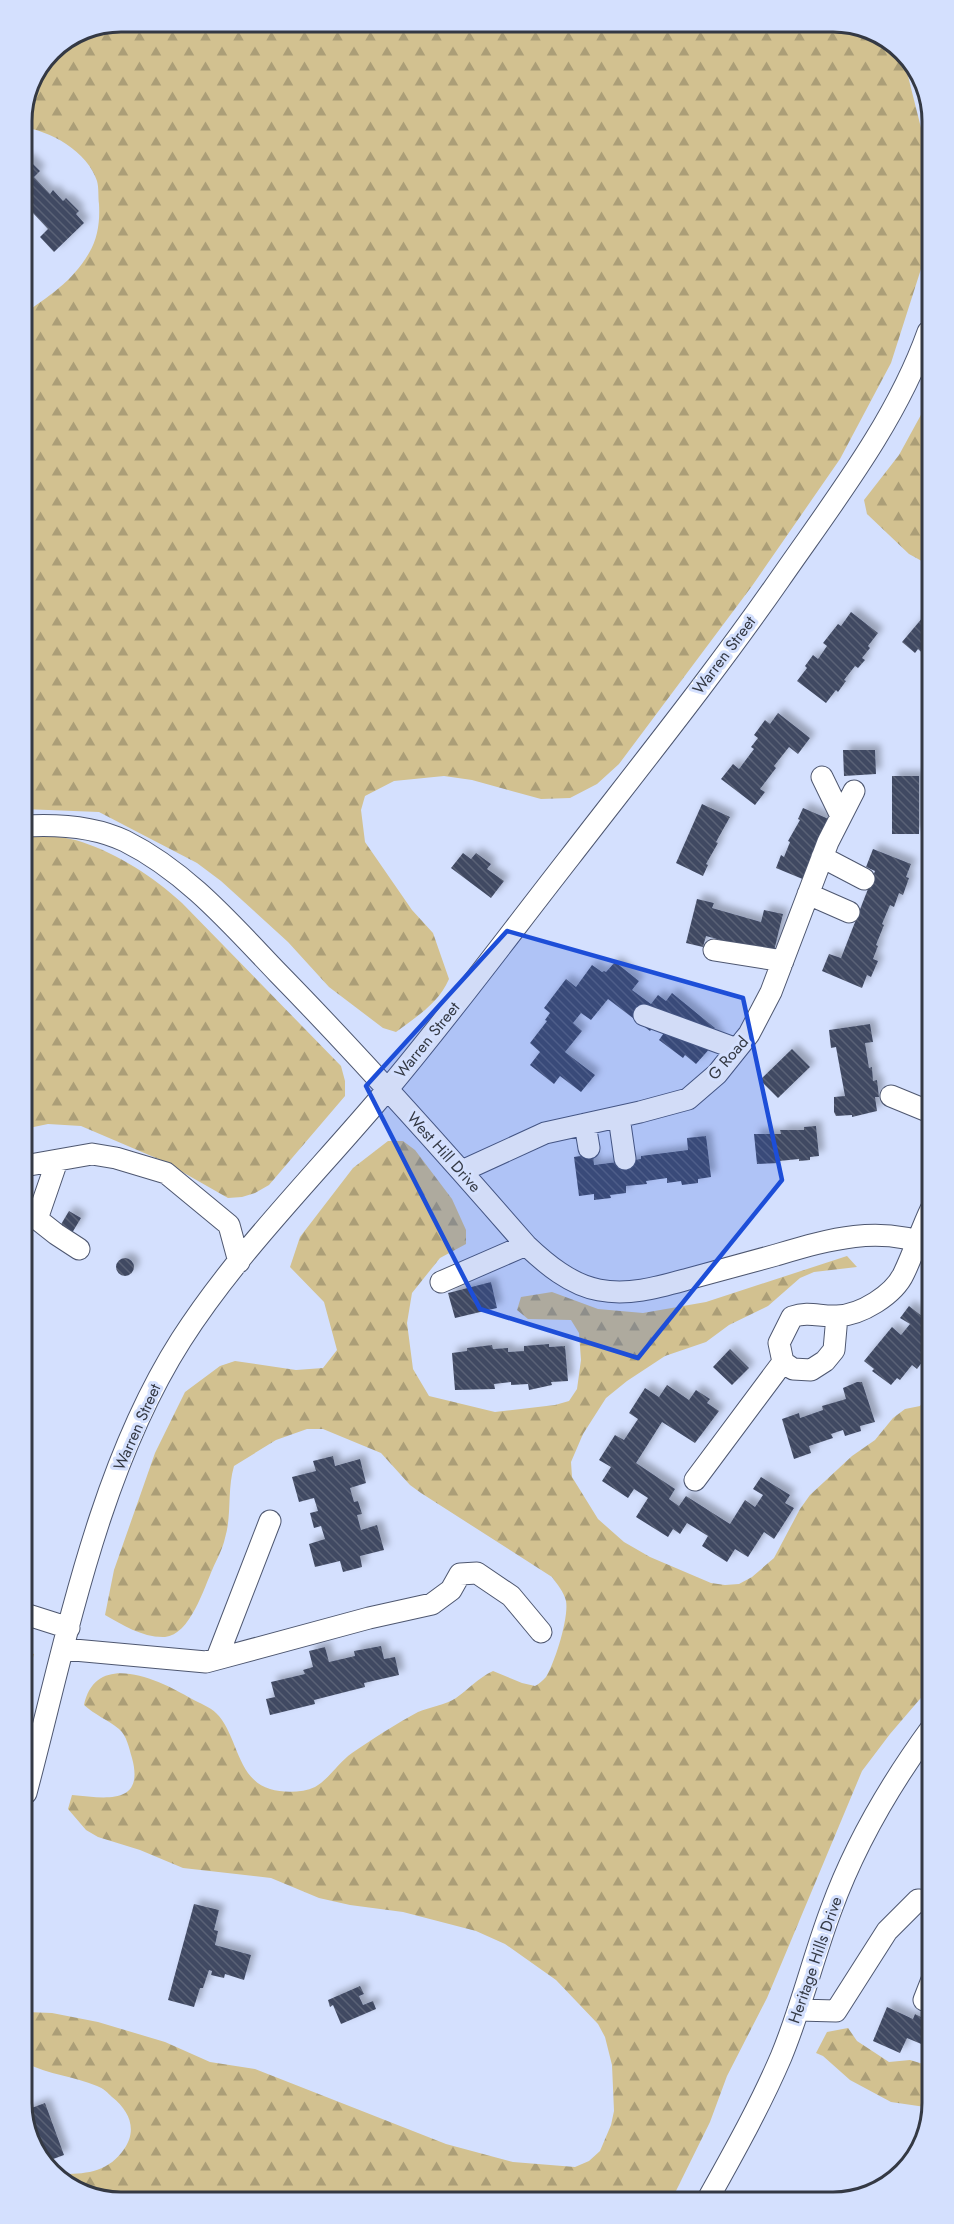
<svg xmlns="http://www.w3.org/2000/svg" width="954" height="2224" viewBox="0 0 954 2224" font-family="Jost,sans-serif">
<defs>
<pattern id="forest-firs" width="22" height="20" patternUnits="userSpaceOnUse" patternTransform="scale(1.5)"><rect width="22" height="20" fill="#d2c190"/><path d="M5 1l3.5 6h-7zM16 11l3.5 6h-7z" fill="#ab9e77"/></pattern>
<pattern id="building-back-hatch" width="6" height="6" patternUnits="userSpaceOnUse" patternTransform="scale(1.5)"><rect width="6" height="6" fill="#404962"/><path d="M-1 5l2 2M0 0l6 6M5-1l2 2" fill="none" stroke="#5a6276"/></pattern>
<filter id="shadow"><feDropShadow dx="5.5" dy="-5.5" stdDeviation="3" flood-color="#0004"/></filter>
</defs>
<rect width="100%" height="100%" fill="#d4e0fe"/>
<path fill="url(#forest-firs)" d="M840,21L894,41L902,52L921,128L928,207V247L891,363L840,459L752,586L619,764L597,784L570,798L541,799L472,780L444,776L394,781L365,796L361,810L365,842L412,910L433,933L449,979C438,1004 417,1016 396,1032L383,1028L329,987L288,942L221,881L197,863L99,812L23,809L22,315C48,297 73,281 89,253C98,238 100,221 99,204C98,197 99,188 97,181C88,152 50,130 21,127V114L50,50L83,28Z
M928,402L929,565L909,554L867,514L864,500L899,455Z
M35,834C50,836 67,837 82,842C118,854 154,877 182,903L341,1066L345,1081V1096L269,1185L255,1193L242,1197L228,1198L163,1161L81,1126L48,1124L24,1129L23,838Z
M388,1141H403L415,1150L452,1199L466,1230V1244L440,1258L412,1293L407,1323L413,1369L429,1396L495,1412L555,1405L569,1401L577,1389L581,1360L579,1333L571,1320L528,1319L517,1310L521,1297L552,1292L598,1309L643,1313L706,1302L847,1256L857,1267L814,1272L800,1278L768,1306L729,1325L706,1342L665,1356L627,1381L606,1398L583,1434L571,1462L572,1477L598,1519L624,1542L650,1557L711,1583L725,1585L739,1584L752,1577L774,1558L800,1509L810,1495L852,1456L875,1440L893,1418L905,1409L920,1406L931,1391L932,1685L890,1734L862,1771L767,1998L727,2076L710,2122L672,2199L114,2203L60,2183L54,2174C80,2174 104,2175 122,2152C138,2132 131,2112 112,2097C108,2093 103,2088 97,2086C74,2076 49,2075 26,2063V2012L52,2013L98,2022L165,2042L210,2062L255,2069L446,2144L513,2162L575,2167L589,2161L600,2151L611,2125L614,2111L612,2065L605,2037L598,2024L556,1980L505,1944L476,1931L403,1912L350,1905L319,1898L271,1878L183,1868L140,1850L98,1837L86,1830L68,1809L72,1795C105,1798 145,1806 132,1758C129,1748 127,1736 119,1729C108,1720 95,1715 84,1705C96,1649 160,1680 192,1699C199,1703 210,1707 216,1713C238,1734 236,1779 270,1789C283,1793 302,1793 315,1787C329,1779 339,1762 352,1753C371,1740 397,1723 418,1712C430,1707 445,1705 456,1698C469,1689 478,1678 493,1671L522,1683L535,1686C539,1684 543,1680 546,1677C555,1662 569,1618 566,1601C564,1592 557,1584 552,1577L421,1493L410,1485L381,1453L323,1429H307L276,1440L234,1466C227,1490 232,1515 225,1538C223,1548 217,1559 213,1568C204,1588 190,1635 165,1637C143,1638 123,1625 105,1615L114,1570L155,1453L185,1392L220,1366L235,1361L296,1370L323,1368L337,1350L324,1302L290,1267L300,1237L353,1168Z
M25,1651L34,1654L25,1685Z
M848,2028L857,2041L889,2062L910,2060L933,2067L932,2108L891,2102L850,2080L823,2056L816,2053L827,2032Z"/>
<path fill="url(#building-back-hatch)" filter="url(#shadow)" d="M27,158L40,171L34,177L50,194L53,190L63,201L66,198L79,211L76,214L84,223L54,252L40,237L48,229L32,212L30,214L21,205V163Z
M929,610V659L918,649L915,653L902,642Z
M851,612L878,633L868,646L870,648L862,658L865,660L858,668L855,666L844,680L846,681L838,692L836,690L826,703L797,681L807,668L805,666L813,655L818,659L827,646L823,643L838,624L841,626Z
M778,713L810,738L798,754L789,747L774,766L776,768L760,789L765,792L755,805L721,779L733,764L739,769L754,749L751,747L758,738L754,735L765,720L770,724Z
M843,750H875L876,774L844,776Z
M892,776H919V834H892Z
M702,804L730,817L716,842L718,843L706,864L708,865L703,876L676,863Z
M803,808L831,820L805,880L776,868L781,855L784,857L790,842L788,841L800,820L798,819Z
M873,849L911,864L906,877L909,878L903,895L899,893L894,907L890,905L882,924L884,925L876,945L878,946L873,959L878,961L871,977L867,975L862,988L822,971L829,954L841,958L875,871L866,867Z
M463,853L471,859L476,853L491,864L487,869L504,881L491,898L451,868Z
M697,899L714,903L712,908L761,922L764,910L783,914L773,955L706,936L703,947L686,943Z
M615,962L639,981L632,990L651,1004L658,995L666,1001L672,993L715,1028L712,1031L720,1037L696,1064L685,1055L683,1058L659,1040L666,1030L656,1023L650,1031L608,999L591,1020L581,1013L573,1023L582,1031L565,1052L595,1075L581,1092L560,1076L554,1084L530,1065L540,1052L530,1043L547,1021L545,1020L550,1013L544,1008L566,979L576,987L592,965L602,972L604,971L606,972Z
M930,993V1019L921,1015Z
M870,1024L873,1042L865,1043L869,1068L872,1067L873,1081L877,1080L879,1097H875L877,1111L852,1117V1115L836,1116L834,1112V1097L845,1096L836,1047L831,1048L829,1030Z
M792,1049L810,1067L778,1098L760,1080Z
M816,1126L819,1156L810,1157V1160L799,1161V1159L779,1161V1163L757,1164L754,1134H781L780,1130H804V1127Z
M706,1136L711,1177L698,1179V1183L682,1185L681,1181L667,1183V1178L646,1181L647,1184L626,1186V1193L610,1195L611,1198L594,1200V1194L579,1196L574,1157L593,1154L594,1165L641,1159V1156L688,1150L687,1138Z
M69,1211L81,1218L72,1233L60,1226Z
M116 1267a9 9 0 1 1 18 0a9 9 0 1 1-18 0Z
M491,1282L497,1308L455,1318L448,1293Z
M909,1306L931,1323V1350L917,1369L912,1365L900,1380L897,1378L891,1385L872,1371L874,1369L864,1361L892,1327L901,1335L910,1324L900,1318Z
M549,1344V1347L565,1346L568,1381L551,1382L552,1385L529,1390L528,1384L511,1385V1382L494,1384L495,1389L455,1390L452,1353L467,1351V1348L492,1345L493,1349L508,1348V1352L524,1351V1346Z
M730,1349L749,1368L732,1385L713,1367Z
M857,1382H862L875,1422L860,1426L861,1431L845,1436L843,1430L831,1434L833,1438L809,1446L811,1453L794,1459L782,1419L799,1413L800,1418L823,1410L822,1406L846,1399L843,1388Z
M667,1385L689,1400L696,1390L710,1399L707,1403L719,1411L695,1443L662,1422L636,1463L675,1489L669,1499L679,1506L686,1496L730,1524L745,1500L755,1507L763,1495L753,1489L761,1477L790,1495L785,1503L794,1508L774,1539L764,1532L748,1557L735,1549L727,1562L702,1546L708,1536L687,1523L680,1534L673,1529L668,1537L636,1517L648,1498L634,1489L628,1498L602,1481L611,1467L599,1460L615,1435L624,1440L638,1419L629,1413L645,1388L659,1397Z
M333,1456L335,1466L360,1459L366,1483L350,1488L354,1502L358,1501L362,1514L357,1515L361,1530L377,1525L384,1550L360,1556L362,1567L343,1572L340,1561L315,1567L309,1544L325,1539L321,1526L314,1528L310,1513L318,1511L314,1498L299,1502L292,1477L316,1471L313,1461Z
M381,1646L384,1659L395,1657L399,1675L364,1683L365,1687L314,1700L315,1704L270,1715L266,1699L275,1697L271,1682L305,1674L303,1670L313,1667L309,1651L325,1647L329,1662L355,1656L354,1651Z
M194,1904L219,1910L214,1930L218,1931L215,1945L251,1955L244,1980L225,1974L224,1978L211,1975L212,1971L209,1970L203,1988H200L194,2007L168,2000Z
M360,1986L364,1994L359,1996L363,2005L373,2001L376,2009L341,2024L333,2005L330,2007L328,2000Z
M887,2007L913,2019L915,2014L933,2023V2049L907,2038L900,2053L873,2041Z
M45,2103L64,2155L45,2162L26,2136V2110Z"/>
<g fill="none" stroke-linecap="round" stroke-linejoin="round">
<g stroke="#4e5770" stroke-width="23">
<path id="minor" d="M822,777L841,816
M23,826C57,824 94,826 125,841C187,872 232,925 279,974C364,1061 446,1153 526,1245C546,1264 571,1285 599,1290C629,1296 659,1287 688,1279C717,1271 746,1263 776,1255C827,1240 879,1224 931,1246
M822,857L864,879
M808,894L849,912
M714,950L783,961
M644,1015L737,1049
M891,1096L930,1112
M619,1117L625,1159
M585,1124L589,1148
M57,1161L37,1219L56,1234L79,1249
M24,1166L92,1154L116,1158L166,1173L229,1225L239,1262
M462,1171L545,1133L640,1112L688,1099L717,1074L749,1034L771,992L828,842L854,791
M441,1282L526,1245
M837,1316L834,1350L825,1361L811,1370L793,1369L783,1362L779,1343L792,1317C809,1311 820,1317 837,1316C861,1315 894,1295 904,1273C914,1252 921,1230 931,1209
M695,1480L783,1362
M25,1614L69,1628
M63,1649L206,1662L369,1618L432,1604L451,1590L460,1574L477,1573L511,1596L541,1632
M217,1658L270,1521
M26,1793C66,1643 97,1472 181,1340C238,1251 318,1172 386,1091C450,1015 509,935 570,857C641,765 714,674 780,579C834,501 896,422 928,332
M924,2000L933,1977
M798,2010L836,2011L887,1931L918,1900L932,1902
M708,2199C734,2152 760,2106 781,2057C801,2009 813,1958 831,1910C855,1844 891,1783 932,1727"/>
</g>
<use href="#minor" stroke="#fff" stroke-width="21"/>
</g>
<path fill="#1d4ed8" fill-opacity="0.2" stroke="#1d4ed8" stroke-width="4.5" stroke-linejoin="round" d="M507,931L743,998L782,1180L638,1358L480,1309L366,1086Z"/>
<g text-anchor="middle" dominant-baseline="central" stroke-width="6" stroke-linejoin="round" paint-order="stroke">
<g font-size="16" fill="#343944" stroke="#d4e0fe">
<text transform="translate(724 655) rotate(-53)">Warren Street</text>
<text transform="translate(427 1040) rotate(-51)">Warren Street</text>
<text transform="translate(728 1058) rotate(-49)">G Road</text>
<text transform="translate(444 1152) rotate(48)">West Hill Drive</text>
<text transform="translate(137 1427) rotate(-66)">Warren Street</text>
<text transform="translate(815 1960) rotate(-71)">Heritage Hills Drive</text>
</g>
</g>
<path d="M0 0H954V2224H0ZM121 32H833A89 89 0 0 1 922 121V2103A89 89 0 0 1 833 2192H121A89 89 0 0 1 32 2103V121A89 89 0 0 1 121 32Z" fill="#d4e0fe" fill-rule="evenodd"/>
<path fill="none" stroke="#343944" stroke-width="3" d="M121 32H833A89 89 0 0 1 922 121V2103A89 89 0 0 1 833 2192H121A89 89 0 0 1 32 2103V121A89 89 0 0 1 121 32Z"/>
</svg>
